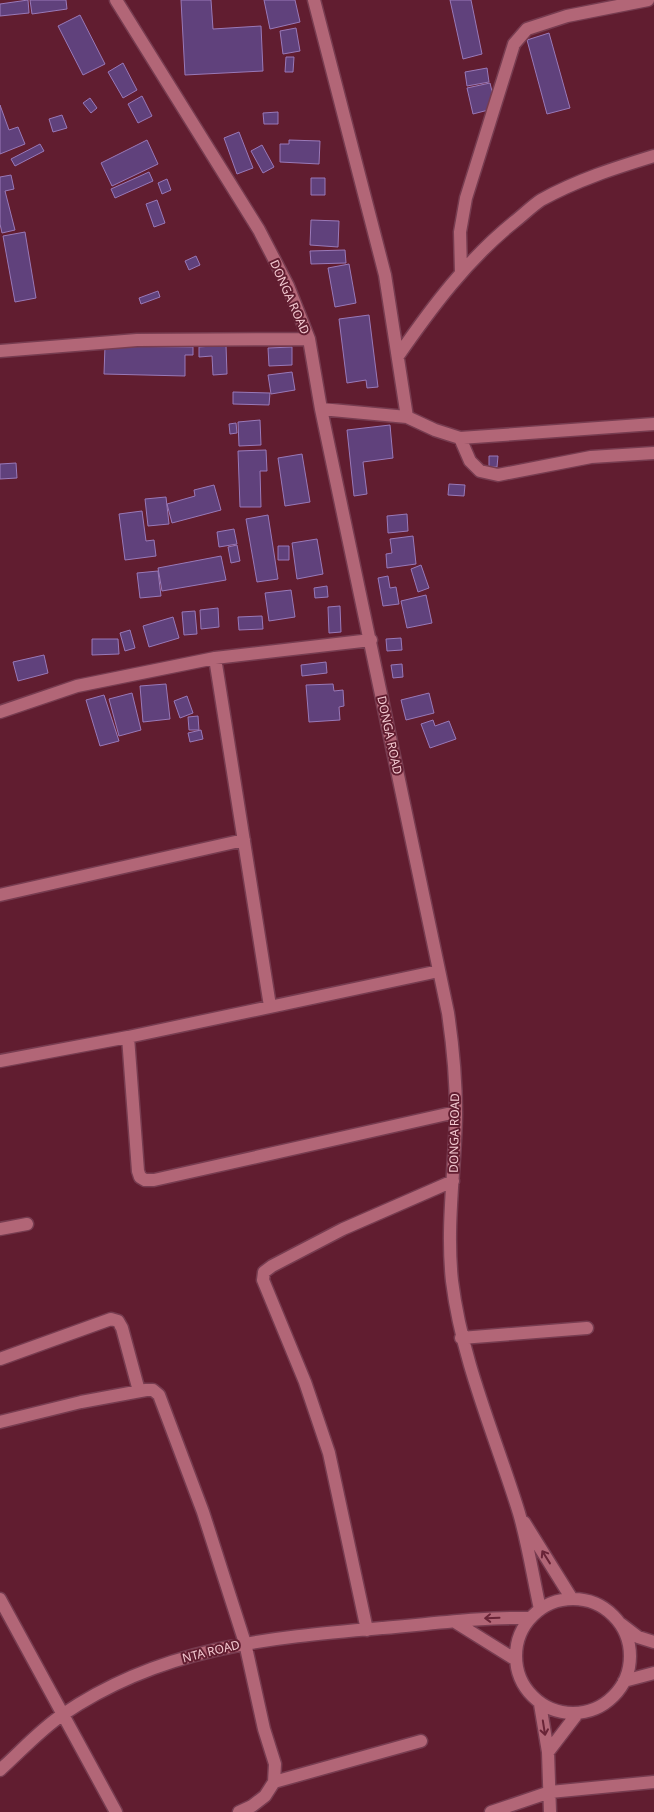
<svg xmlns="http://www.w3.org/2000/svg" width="654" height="1812" viewBox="0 0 654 1812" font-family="'Noto Sans',sans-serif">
<rect width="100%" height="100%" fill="#611d30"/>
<path fill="#60417c" stroke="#9979b8" d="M28,0L29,13L0,16V4Z
M30,0H66L67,9L32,14Z
M181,0H211L213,29L261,26L263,71L185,75Z
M264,0H295L300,22L270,29Z
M450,0H471L482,54L463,59Z
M80,15L105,64L83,75L58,26Z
M296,28L300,51L283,54L280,31Z
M549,33L570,108L547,114L527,40Z
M286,57H294L293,72H285Z
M123,63L137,90L123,98L108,72Z
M487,68L489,82L467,86L465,72Z
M490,83L496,108L473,114L467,88Z
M142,96L152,116L138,123L128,104Z
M90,98L97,108L91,113L83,103Z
M0,105L9,130L18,127L25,144L0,154Z
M278,112V124H264L263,113Z
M62,115L67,128L53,132L49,119Z
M239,132L253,168L237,174L224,138Z
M147,140L158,164L112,186L101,163Z
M289,140L320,141L319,164L280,162V144H289Z
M40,144L44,151L15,166L11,159Z
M262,145L274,167L263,173L251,151Z
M149,172L153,181L115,198L111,189Z
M11,175L14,189L5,191L15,230L2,233L0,224V177Z
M311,178H325V195H311Z
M167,179L171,190L162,194L158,183Z
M157,200L165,223L154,227L146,204Z
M311,220L339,221L338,247L310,245Z
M25,232L36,298L15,302L3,236Z
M345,250L346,263L311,264L310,251Z
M196,256L200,265L189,270L185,261Z
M349,264L356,303L335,307L328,268Z
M158,291L160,297L141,304L139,298Z
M369,315L378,387L367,388L366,380L347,383L339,319Z
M226,345L227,374L213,375L212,356L199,357V347Z
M105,346L193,347V355H185V376L104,374Z
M292,347V365L269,366L268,348Z
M292,372L295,390L271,394L268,375Z
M233,392L270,393L269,405L233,404Z
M260,420L261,445L239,446L238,422Z
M236,423L237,433L230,434L229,424Z
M390,425L393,458L363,462L367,494L354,496L347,430Z
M266,450L267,471H260L261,507H240L238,451Z
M302,454L310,502L285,506L278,458Z
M489,456H498L497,467H489Z
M16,463L17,478L0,479V464Z
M449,484L465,485L464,496L448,495Z
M214,485L221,510L172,523L167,504L195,496L194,490Z
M166,497L169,524L148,526L145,499Z
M142,511L146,541L154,540L156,556L125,560L119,514Z
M407,514L408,531L388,533L387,516Z
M268,515L278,579L257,582L246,519Z
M234,529L237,544L219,547L217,532Z
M413,536L416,564L387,568L386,554L392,553L390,539Z
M317,539L323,574L297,579L292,543Z
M237,545L240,561L231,563L228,547Z
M278,546H289V560H278Z
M221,556L226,580L162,591L158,568Z
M421,565L429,588L418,592L411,569Z
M158,571L161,596L140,598L137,573Z
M388,576L390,588L396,587L399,604L383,606L378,578Z
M327,586L328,597L315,598L314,588Z
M291,590L295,617L269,621L265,593Z
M426,595L432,623L407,628L401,601Z
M340,606L341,632L329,633L328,607Z
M218,608L219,627L201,629L200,610Z
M195,611L197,634L184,635L182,612Z
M262,616L263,629L239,630L238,617Z
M173,617L179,638L149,647L143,626Z
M130,630L135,648L125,651L120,633Z
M401,638L402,650L387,651L386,639Z
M92,639H118L119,654L92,655Z
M44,655L48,673L18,681L13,662Z
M326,662L327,673L302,676L301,665Z
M402,664L403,677L393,678L391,665Z
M166,684L170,719L143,722L140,686Z
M333,684L334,691L343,690L344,706L339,707L340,720L309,722L306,685Z
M132,693L141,730L119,736L109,699Z
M429,693L434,713L406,720L401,700Z
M104,695L119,741L100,746L86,700Z
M187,696L193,713L180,718L174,701Z
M198,716L199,730H189L188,717Z
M433,720L435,726L449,721L456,739L430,748L421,724Z
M201,730L203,739L190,742L188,733Z"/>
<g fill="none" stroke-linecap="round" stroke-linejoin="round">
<g stroke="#773c50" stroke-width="15">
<path id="minor" d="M116,0L259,230L288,286L309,339L321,409L448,1013C453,1047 456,1080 456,1114C455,1170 446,1225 452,1281C462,1362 495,1435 519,1513C528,1544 533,1577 540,1609
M314,0L385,275L407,417
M461,272L460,232L466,198L514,44L527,29L567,16L648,0
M0,351L137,340L309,339
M398,356C432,307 467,260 514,222C523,215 532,206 541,200C577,180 615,168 654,156
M321,409L407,417L435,430L460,438L654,424
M460,438L470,461L480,471L498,475L591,457L654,453
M215,658L270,1006
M0,712L77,686L215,658L371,640
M0,895L244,840
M128,1037L138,1171L140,1177L145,1180H154L456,1112
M0,1061L128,1037L439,971
M0,1229L27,1224
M461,1338L587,1328
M0,1359L111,1319L118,1321L122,1328L139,1391
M0,1422L81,1402L146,1390H153L159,1395L203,1512L245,1643L264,1729L275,1764L274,1782L265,1796L252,1806L239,1812
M524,1522L572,1599
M0,1599L116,1812
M516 1656a57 57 0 1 1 114 0a57 57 0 1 1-114 0Z
M455,1622L516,1660
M621,1624L638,1637L654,1642
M367,1630L329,1453L305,1382L263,1280L264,1272L272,1266L343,1229L453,1181
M624,1681L654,1673
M540,1704L548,1752L550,1812
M548,1752L577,1714
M0,1770C20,1752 40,1730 62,1715C161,1647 267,1638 383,1628C432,1624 480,1617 529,1618
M274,1782L421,1741
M491,1812L550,1792L654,1782"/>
</g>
<use href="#minor" stroke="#b26677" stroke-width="12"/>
</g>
<defs><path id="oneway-shaft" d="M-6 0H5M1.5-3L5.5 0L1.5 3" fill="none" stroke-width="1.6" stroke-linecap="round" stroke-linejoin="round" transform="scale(1.25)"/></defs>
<g stroke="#692437">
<use href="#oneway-shaft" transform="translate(546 1557) rotate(-122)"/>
<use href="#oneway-shaft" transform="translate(492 1618) rotate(178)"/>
<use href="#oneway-shaft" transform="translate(544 1728) rotate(81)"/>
</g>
<g text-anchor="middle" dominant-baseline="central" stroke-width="4" stroke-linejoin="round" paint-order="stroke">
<g font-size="12" fill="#f4c9d1" stroke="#611d30">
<text transform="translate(290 297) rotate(66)">DONGA ROAD</text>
<text transform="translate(390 735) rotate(78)">DONGA ROAD</text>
<text transform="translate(454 1133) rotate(-89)">DONGA ROAD</text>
<text transform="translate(211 1651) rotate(-14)">NTA ROAD</text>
</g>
</g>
</svg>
